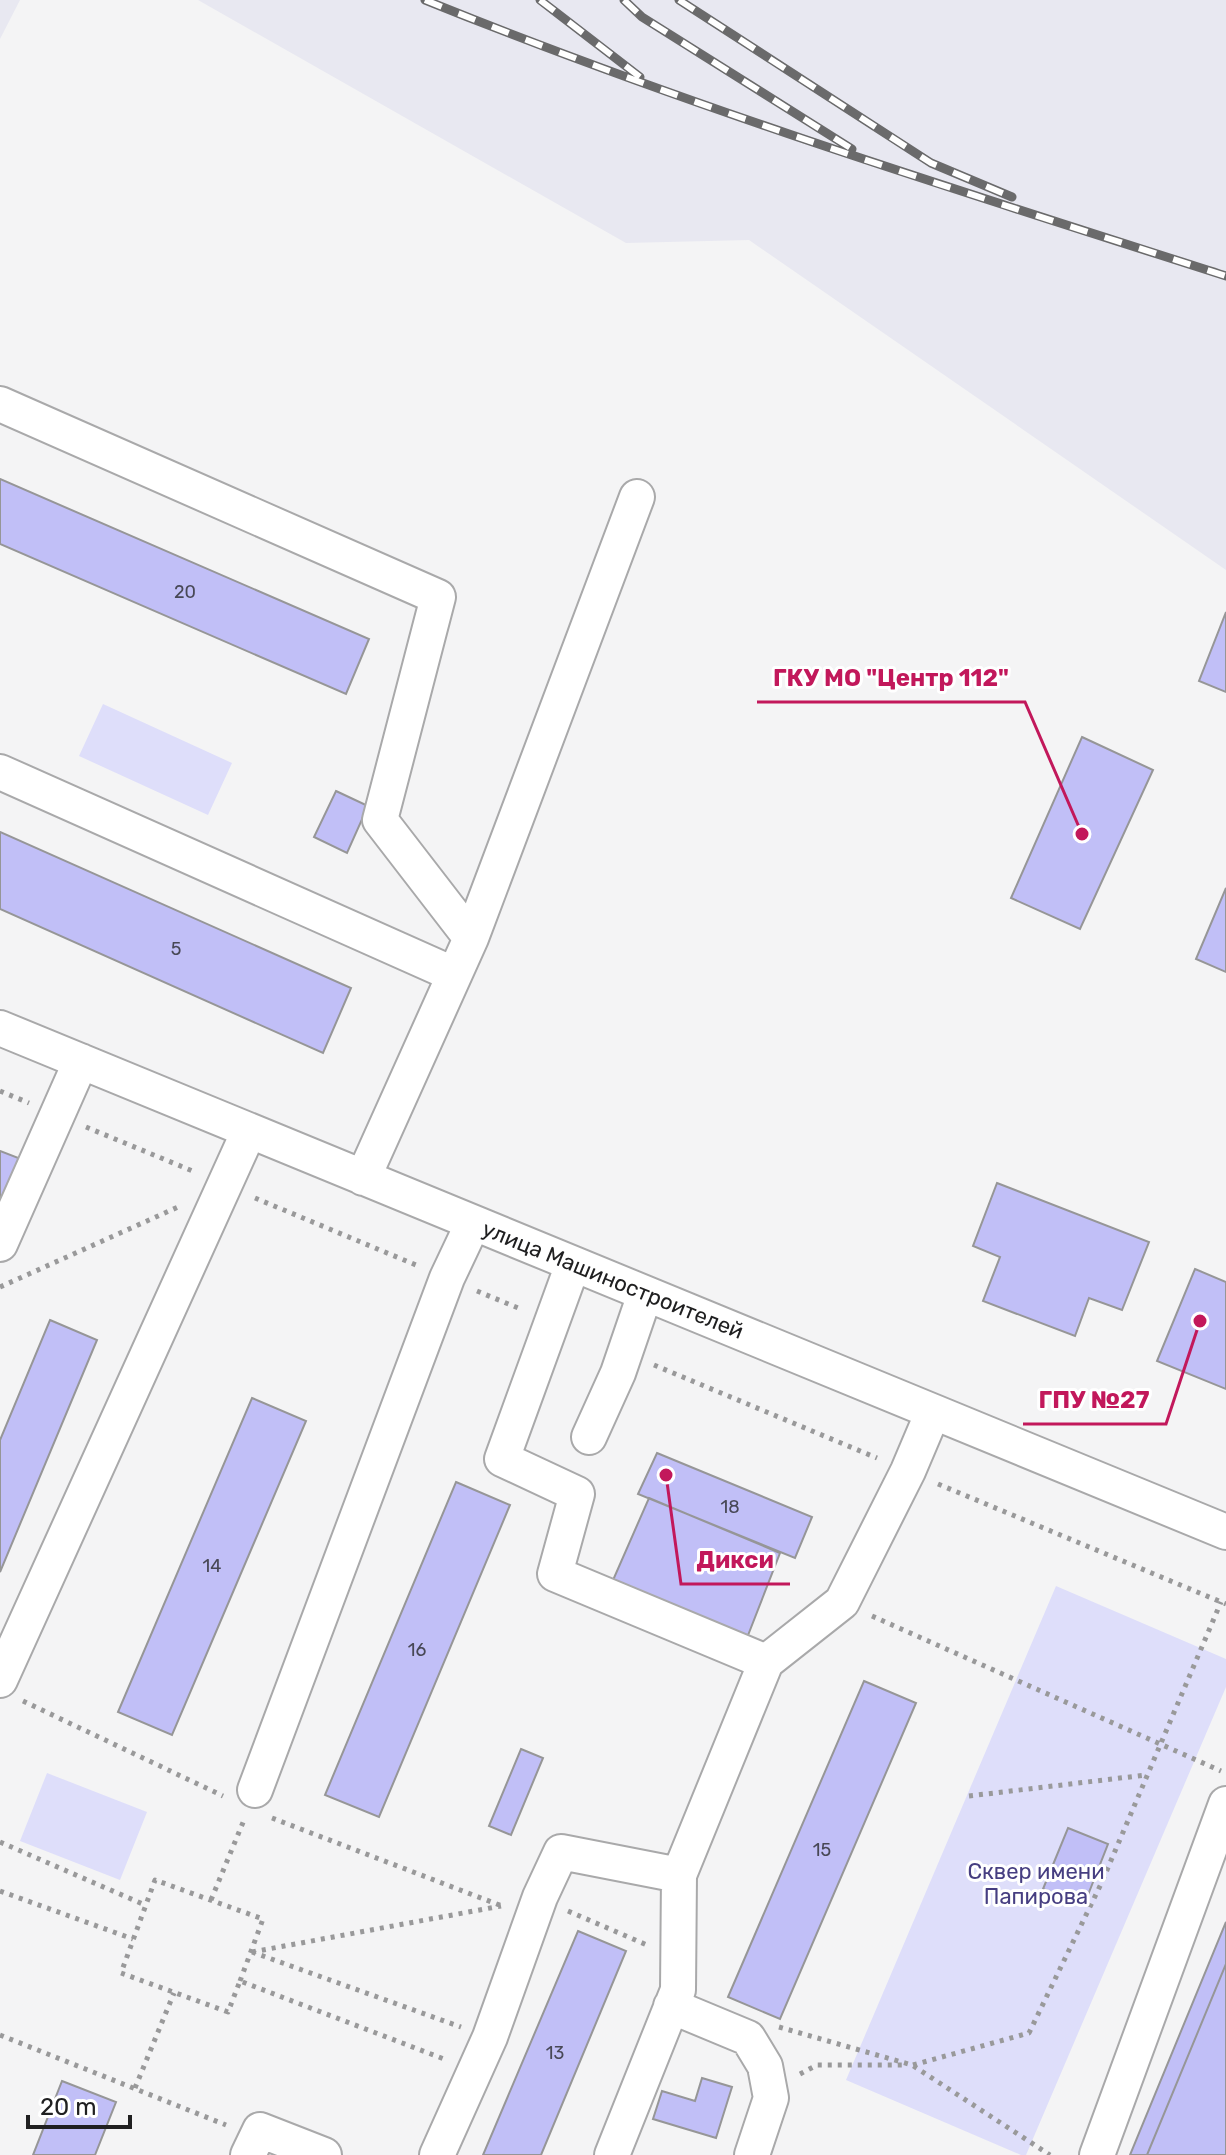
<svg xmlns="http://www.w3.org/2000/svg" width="1226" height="2155" viewBox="0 0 1226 2155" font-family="Rubik,sans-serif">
<rect width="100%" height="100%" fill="#f4f4f5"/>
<path fill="#e8e8f1" d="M0,0H20L0,39Z
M198,0H1226V570L749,240L626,243Z"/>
<path fill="#dedefa" d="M103,704L232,763L208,815L79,756Z
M1056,1586L1226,1659V1687L1026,2155H1021L846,2080Z
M47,1773L147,1812L120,1880L20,1841Z"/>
<path fill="#c1bff7" stroke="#969697" stroke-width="2" d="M0,479L369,639L346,694L0,544Z
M1226,612V692L1199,681Z
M1082,737L1153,770L1080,929L1011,898Z
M336,791L368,806L347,853L314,837Z
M0,832L351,988L323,1053L0,909Z
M1226,888V972L1196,959Z
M0,1151L21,1159L4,1201L0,1199Z
M997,1183L1149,1242L1122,1310L1089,1298L1075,1336L983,1301L1000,1257L973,1246Z
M1195,1269L1226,1282V1389L1157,1361Z
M50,1320L97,1340L0,1572V1440Z
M252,1398L306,1421L172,1735L118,1712Z
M657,1453L812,1517L795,1558L638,1494Z
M456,1482L510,1505L379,1817L325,1795Z
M649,1498L780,1553L745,1643L610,1587Z
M864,1681L916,1703L780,2019L728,1997Z
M521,1749L543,1758L511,1835L489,1826Z
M1068,1828L1108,1844L1084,1905L1043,1889Z
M1226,1922V1964L1147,2155H1130Z
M578,1931L626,1951L541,2155H483Z
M1226,1964V2155H1147Z
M702,2078L732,2087L716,2138L653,2119L662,2091L695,2101Z
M62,2081L116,2102L95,2155H33Z"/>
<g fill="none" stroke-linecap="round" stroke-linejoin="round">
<g stroke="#a9a9aa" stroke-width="38">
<path id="minor" d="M0,404L438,597L380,820L471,938
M0,772L453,974
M0,1028L1226,1532
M363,1178L471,938L637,497
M0,1244L81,1061
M573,1264L502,1459L577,1494L555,1574L766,1662
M589,1437L618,1373L645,1294
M0,1680L249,1131
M255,1790L447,1278L473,1223
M671,2006L748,2038L765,2066L771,2098L752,2155
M248,2155L260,2130L324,2155
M437,2155L490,2037L540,1897L561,1852L679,1875L766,1662L842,1602L908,1471L933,1412
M612,2155L678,1990L679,1875
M1097,2155L1226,1804"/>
</g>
<path stroke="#99999a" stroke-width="5" stroke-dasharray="4 6" stroke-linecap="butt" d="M0,1091L29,1103
M86,1127L195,1172
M255,1198L416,1265
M0,1287L178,1207
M477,1291L523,1310
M654,1365L877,1458
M938,1484L1226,1604
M872,1616L1221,1771
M23,1701L223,1796
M969,1796L1146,1775
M272,1818L502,1906
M0,1842L145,1905
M0,1891L133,1939
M211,1900L244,1820
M568,1911L647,1945
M252,1952L501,1906
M252,1952L461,2027
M240,1981L263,1919L155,1880L121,1973L228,2012L240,1981L444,2059
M779,2027L912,2065L1050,2155
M0,2035L226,2125
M913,2065L1029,2033L1101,1884L1221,1602
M800,2074L817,2065H903
M135,2088L174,1993"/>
<use href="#minor" stroke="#fff" stroke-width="34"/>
<g stroke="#6a6a6b" stroke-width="9">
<path id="rail" d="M425,0C687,106 957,190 1226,276
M540,0L640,77
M624,0L642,17L852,149
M679,0L931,163L1012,197"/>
</g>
<use href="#rail" stroke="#fff" stroke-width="6" stroke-dasharray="18" stroke-linecap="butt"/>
</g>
<g text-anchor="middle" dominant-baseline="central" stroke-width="6" stroke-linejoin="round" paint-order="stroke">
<g font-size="18" fill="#484856">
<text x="185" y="592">20</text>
<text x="176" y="949">5</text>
<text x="730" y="1507">18</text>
<text x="212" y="1566">14</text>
<text x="417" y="1650">16</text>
<text x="822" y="1850">15</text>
<text x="555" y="2053">13</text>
</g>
<g font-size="22" fill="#202021" stroke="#fff">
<text transform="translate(613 1280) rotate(22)">улица Машиностроителей</text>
</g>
<g font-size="22" fill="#463e81" stroke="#fff">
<text x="1036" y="1871">Сквер имени<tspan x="1036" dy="25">Папирова</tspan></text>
</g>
</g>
<path fill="none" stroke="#c2185b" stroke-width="3" d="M1082 834L1025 702H757M1200 1321L1166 1424H1023M666 1475L681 1584H790"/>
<g fill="#c2185b" stroke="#fff" stroke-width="3">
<circle cx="1082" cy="834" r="8"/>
<circle cx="1200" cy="1321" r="8"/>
<circle cx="666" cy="1475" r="8"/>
</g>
<g font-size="24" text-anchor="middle" font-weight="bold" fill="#c2185b" stroke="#fff" stroke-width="6" stroke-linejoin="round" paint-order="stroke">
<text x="891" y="686">ГКУ МО "Центр 112"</text>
<text x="1094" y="1408">ГПУ №27</text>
<text x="735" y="1568">Дикси</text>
</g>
<path d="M28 2115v12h102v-12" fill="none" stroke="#202021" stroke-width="4"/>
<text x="40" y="2115" font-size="24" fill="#202021" stroke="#ffffff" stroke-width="6" paint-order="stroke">20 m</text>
</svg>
